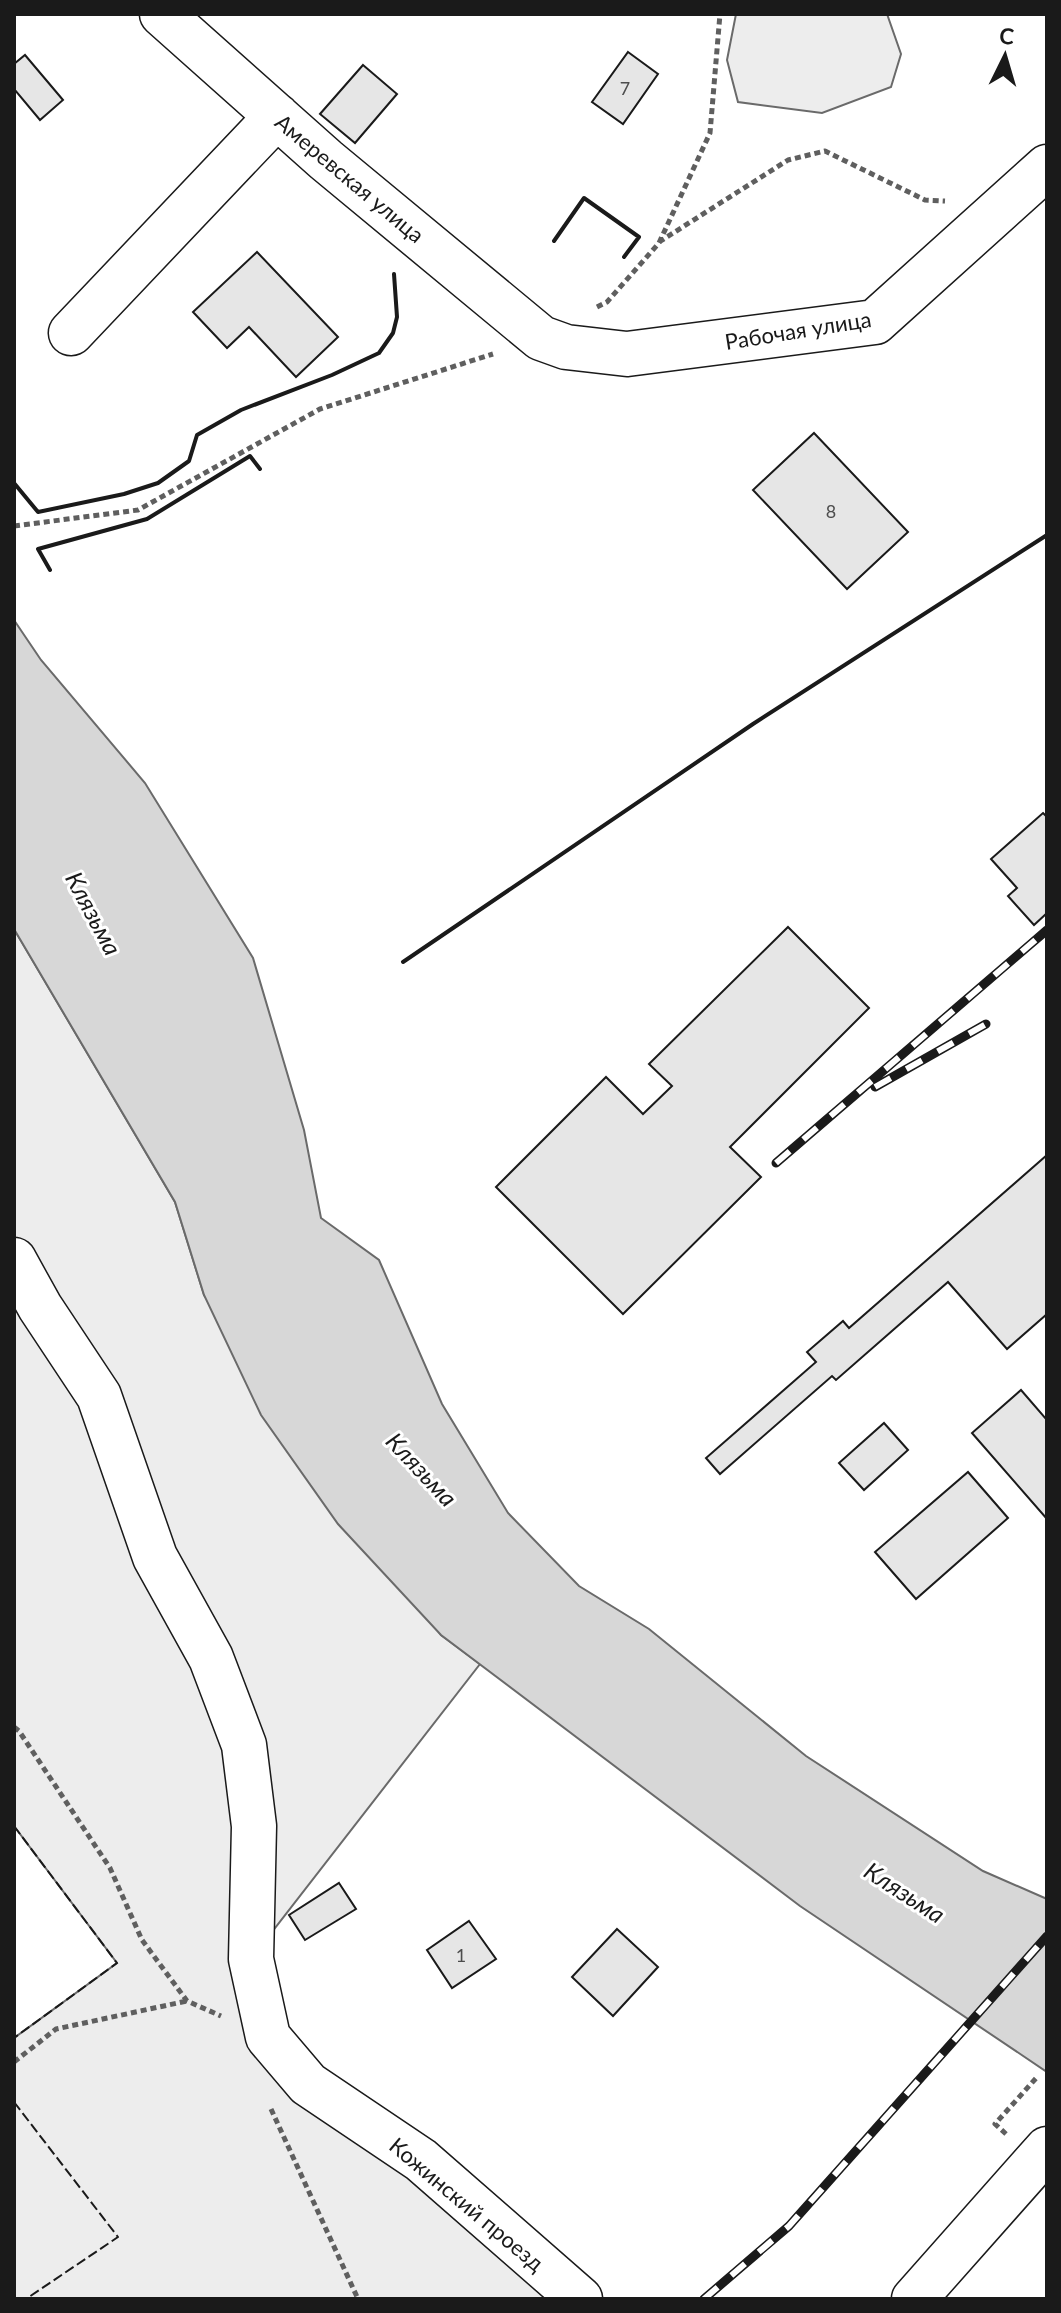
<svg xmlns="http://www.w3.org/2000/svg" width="1061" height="2313" viewBox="0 0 1061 2313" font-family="Lato,sans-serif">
<rect width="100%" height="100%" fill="#fff"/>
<path fill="#ededed" stroke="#6a6a6a" stroke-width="2" d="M736,14H887L901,54L891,87L822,113L738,102L727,60Z
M14,929L175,1202L204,1295L441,1635L480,1664L251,1959L268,2037L580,2299H14V2038L117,1963L14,1826Z"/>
<path fill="#d7d7d7" stroke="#6a6a6a" stroke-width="2" d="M14,620L41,660L145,783L253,958L304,1130L321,1218L379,1260L442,1404L508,1513L579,1586L649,1629L806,1756L983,1871L1047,1899V2072L800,1906L441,1635L338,1524L261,1415L204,1295L175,1202L14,929Z"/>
<path fill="#e6e6e6" stroke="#1a1a1a" stroke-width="2" d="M628,52L658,74L623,124L592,102Z
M25,55L63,100L40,120L14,89V64Z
M363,65L397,94L355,143L320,114Z
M257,252L338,337L296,377L249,327L227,348L193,312Z
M814,433L908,532L847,589L753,490Z
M1043,813L1047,817V913L1034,925L1008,896L1017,888L991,859Z
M788,927L869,1008L730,1147L761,1177L623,1314L496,1187L606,1077L643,1114L672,1086L649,1064Z
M1047,1155V1314L1007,1349L948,1282L836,1380L832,1376L720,1474L706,1458L816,1362L807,1352L843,1321L849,1328Z
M1021,1390L1047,1420V1519L972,1433Z
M884,1423L908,1450L864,1490L839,1463Z
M968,1472L1008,1518L916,1599L875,1552Z
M339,1883L356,1909L305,1940L289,1915Z
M469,1921L496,1959L452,1988L427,1950Z
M617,1929L658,1967L613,2016L572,1977Z"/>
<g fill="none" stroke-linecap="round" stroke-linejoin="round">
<g stroke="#1a1a1a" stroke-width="47">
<path id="minor" d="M162,14L326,160L541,338L566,347L627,354L875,322L1047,167
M71,333L277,116
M14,1260L40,1307L99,1396L155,1557L211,1658L244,1745L254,1826L251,1959L268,2037L308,2084L421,2160L580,2299
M914,2299L1047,2149"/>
</g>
<path stroke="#5f5f5f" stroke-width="5" stroke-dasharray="6 4" stroke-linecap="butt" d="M659,242L788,160L825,151L925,200L945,201
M597,307L607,302L659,243L710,133L720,14
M14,526L138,510L320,409L493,354
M14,1727L19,1731L110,1868L142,1940L187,2001L221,2016
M14,2062L56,2029L187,2001
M271,2109L358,2299
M1006,2134L995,2124L1038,2076"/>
<use href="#minor" stroke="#fff" stroke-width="44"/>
<g stroke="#1a1a1a" stroke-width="9">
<path id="rail" d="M875,1087L986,1024
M776,1163L1047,930
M704,2299L789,2226L1047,1936"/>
</g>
<use href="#rail" stroke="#fff" stroke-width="6" stroke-dasharray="18" stroke-linecap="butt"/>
<path stroke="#1a1a1a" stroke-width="2" stroke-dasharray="10 4" stroke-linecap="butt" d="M14,1826L117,1963L14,2038
M14,2102L118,2237L26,2299"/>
<path stroke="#1a1a1a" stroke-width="4" d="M554,241L584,198L639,237L624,257
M14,483L38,512L124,494L158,483L189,461L197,435L241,410L332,375L379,353L393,333L397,317L394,274
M50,570L38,549L147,519L250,456L260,469
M403,962L753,724L1047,535"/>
</g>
<g text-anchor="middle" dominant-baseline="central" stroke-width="6" stroke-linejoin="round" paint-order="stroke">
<g font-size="18" fill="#4d4d4d">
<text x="625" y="88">7</text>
<text x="831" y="511">8</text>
<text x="461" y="1955">1</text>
</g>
<g font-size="22" fill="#1a1a1a" stroke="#fff">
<text transform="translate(350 178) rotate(40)">Амеревская улица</text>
<text transform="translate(798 330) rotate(-9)">Рабочая улица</text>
<text transform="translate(467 2204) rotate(40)">Кожинский проезд</text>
</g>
<g font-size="24" font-style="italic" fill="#1a1a1a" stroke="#fff">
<text transform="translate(94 913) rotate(62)">Клязьма</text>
<text transform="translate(422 1469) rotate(47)">Клязьма</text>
<text transform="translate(905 1892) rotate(33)">Клязьма</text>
</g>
</g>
<rect width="1061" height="2313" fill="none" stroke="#1a1a1a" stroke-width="32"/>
<g transform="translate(1005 56) rotate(5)" stroke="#ffffff" stroke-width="6" paint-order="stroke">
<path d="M0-6L14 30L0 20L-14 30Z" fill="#1a1a1a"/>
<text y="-12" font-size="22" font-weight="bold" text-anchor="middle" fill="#1a1a1a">С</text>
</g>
</svg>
